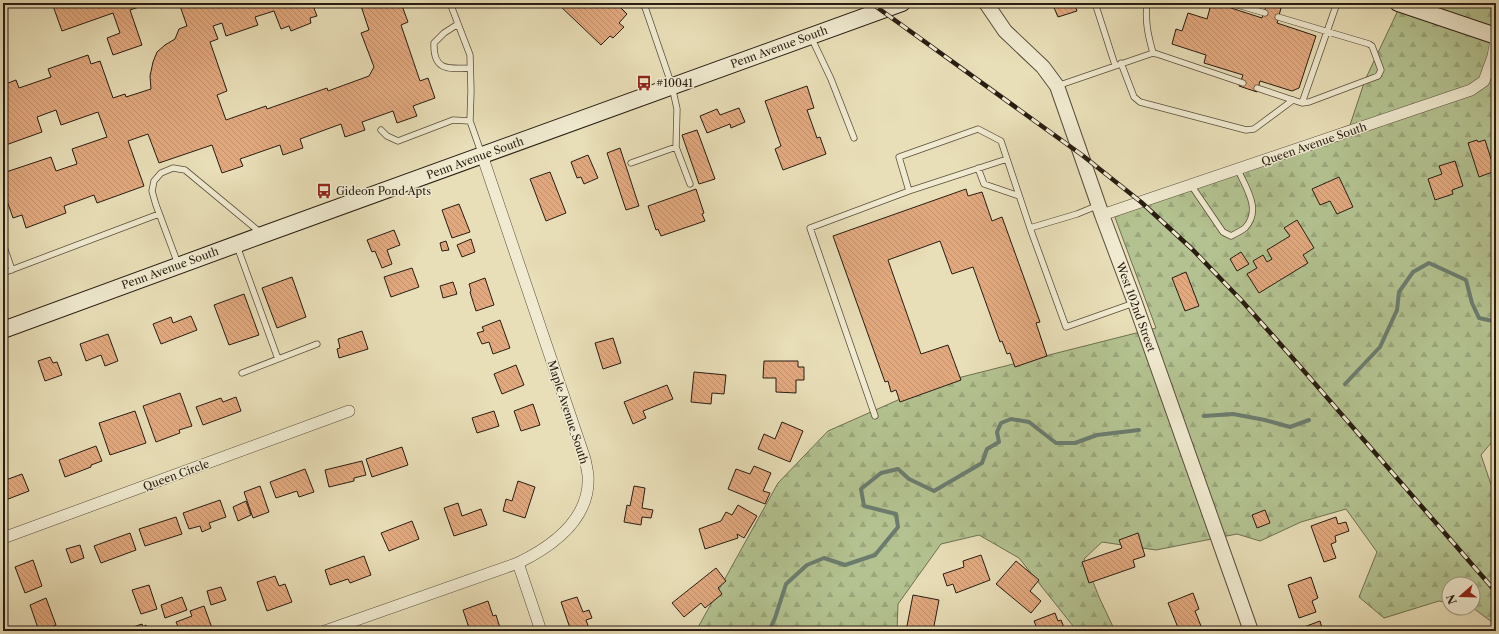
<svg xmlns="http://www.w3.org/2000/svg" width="1499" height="634" viewBox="0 0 1499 634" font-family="'Libre Caslon Text',serif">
<defs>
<pattern id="forest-firs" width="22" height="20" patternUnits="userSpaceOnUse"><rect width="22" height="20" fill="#b3c290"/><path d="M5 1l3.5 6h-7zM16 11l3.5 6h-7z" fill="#9aa67b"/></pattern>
<pattern id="building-back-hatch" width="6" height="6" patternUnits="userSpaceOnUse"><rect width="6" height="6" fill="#e2a97f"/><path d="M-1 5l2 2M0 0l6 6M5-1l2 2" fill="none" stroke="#c2916d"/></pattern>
</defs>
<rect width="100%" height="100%" fill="#e8deb7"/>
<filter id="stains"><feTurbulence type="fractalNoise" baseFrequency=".005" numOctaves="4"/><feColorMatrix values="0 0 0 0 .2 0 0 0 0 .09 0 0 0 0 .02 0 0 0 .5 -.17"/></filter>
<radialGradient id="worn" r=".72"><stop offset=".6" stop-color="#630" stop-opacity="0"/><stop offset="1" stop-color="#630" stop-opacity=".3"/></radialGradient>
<path fill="url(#forest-firs)" stroke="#6e7051" d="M1438,3H1496V437L1481,455L1496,499V625L1473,608V584H1449V603L1439,601L1384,618L1359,597L1377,552L1346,509L1301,522L1260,541L1237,534L1156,550L1102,542L1084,559L1099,597L1115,631H1077L1019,558L979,535L941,544L898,604L897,631H696L778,483L828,431L934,384L1156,328L1113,212L1350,125L1365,80L1401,4L1435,15Z"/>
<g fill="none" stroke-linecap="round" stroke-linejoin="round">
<path stroke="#6b7c6e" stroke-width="4" d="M1345,384L1380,347L1397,310L1399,292L1413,272L1429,263L1466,280L1472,303L1479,318L1493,321L1496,319
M1204,416L1233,414L1265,420L1290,427L1309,420
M769,631L775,618L786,584L807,565L824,558L845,565L875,555L898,527L896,514L864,506L861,489L881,473L898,469L909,479L934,491L982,463L987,449L999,442L997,432L1001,423L1011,419L1029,422L1056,443H1075L1097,435L1139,430"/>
</g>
<path fill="url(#building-back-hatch)" stroke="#291d12" d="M52,3H151L130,10L142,45L113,55L107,38L120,33L113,13L62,31Z
M179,3H312L317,16L310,18L311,23L291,31L289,26L281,29L274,11L255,17L258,25L226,36L222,23L213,26L218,39L210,42L227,91L217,95L226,120L266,106L267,109L327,88L328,91L369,76L374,67L361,33L369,30L360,3H401L408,22L401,25L420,81L428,78L435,98L413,106L417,116L397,123L393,111L362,122L365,130L345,137L341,124L300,139L303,148L283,155L280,145L240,159L243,166L222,173L212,145L159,163L148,134L128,141L144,186L97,203L94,195L64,206L66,213L26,228L22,215L13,218L3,189V173L51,157L56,171L77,164L72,149L107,137L98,112L61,125L56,110L37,117L42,132L3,146V85L16,80L19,88L51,77L48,69L88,55L91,64L100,61L113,98L125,94L126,97L151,89L150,76L153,62L157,52L165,45L175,39L179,29L187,26Z
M557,3H616L627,14L619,23L624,27L613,38L610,36L601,45Z
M1052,3H1074L1077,11L1058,17Z
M1194,3H1229L1228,7L1262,18L1267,4L1281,8L1277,23L1316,36L1299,88L1292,91L1260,81L1257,92L1239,86L1243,75L1204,63L1206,55L1172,44L1176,29L1182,31L1188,13L1207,19L1210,8Z
M807,86L814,108L807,110L817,138L820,137L826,154L783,170L775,149L781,146L765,101Z
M739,108L745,122L731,128L730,124L707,133L700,116L717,109L720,115Z
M697,130L715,179L699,184L682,135Z
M1477,140L1478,142L1485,140L1495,171L1479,177L1468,143Z
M620,148L639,206L626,210L607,153Z
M588,155L598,178L584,184L581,177L577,178L571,162Z
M1455,161L1463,186L1452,190L1453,194L1435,200L1428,179L1442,174L1439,166Z
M550,172L566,213L546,221L530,179Z
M1339,177L1353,207L1337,214L1330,201L1320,205L1312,189Z
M696,189L704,213L702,214L705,221L661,236L658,229L656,230L648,206Z
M966,189L968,196L982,192L992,221L1002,217L1040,322L1036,323L1047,356L1015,367L1010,353L1007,354L1002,341L1000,342L973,267L952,274L940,241L888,260L921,354L948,345L961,380L900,402L896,390L891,392L888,381L885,382L833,236Z
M459,204L470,232L452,238L442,210Z
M1297,220L1314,248L1303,255L1308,263L1259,293L1247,274L1257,268L1253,261L1263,255L1267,262L1272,259L1267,250L1290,236L1284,228Z
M394,230L400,245L387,250L392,264L382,268L375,251L372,252L367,240Z
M471,239L475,252L462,257L457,245Z
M446,241L449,250L442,251L440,243Z
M1241,252L1249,264L1237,271L1230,259Z
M412,268L419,287L391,297L384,277Z
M1186,272L1199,306L1185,311L1172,278Z
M292,277L306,317L277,328L262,288Z
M485,278L494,305L476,311L470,292L471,291L469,284Z
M453,282L457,294L443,298L440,286Z
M244,294L259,335L229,345L214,305Z
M191,316L197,330L161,344L153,324L171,317L173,323Z
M500,320L510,348L493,354L489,342L482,344L477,333L484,331L482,327Z
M362,331L368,349L339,358L337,349L340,348L338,339Z
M108,334L118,361L105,366L101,355L86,361L80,344Z
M613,338L621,363L603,369L595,343Z
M50,357L53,363L57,362L62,375L45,381L38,361Z
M764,361H798V367H804V380H796V393L776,392V378H763Z
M516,365L524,385L502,394L494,374Z
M694,372L726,375L724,394L712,393L711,404L691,402Z
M667,385L673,399L643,411L646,418L633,424L624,402Z
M180,393L192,426L179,430L180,433L156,442L143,406Z
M236,397L241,411L203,425L196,407L221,398L223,402Z
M533,404L540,425L521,431L514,411Z
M135,411L146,443L110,455L99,423Z
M494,411L499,426L477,433L472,418Z
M782,422L803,431L790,462L758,449L764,434L775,439Z
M96,446L102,461L91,465V467L65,477L59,460Z
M402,447L408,465L372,477L366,459Z
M362,461L366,475L354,478V481L329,487L325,470Z
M754,466L771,473L763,491L770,493L765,504L728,489L736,469L750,474Z
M305,469L314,492L299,497L297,491L276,498L270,482Z
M22,474L29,491L3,501V481Z
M518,481L535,487L525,518L503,511L506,499L512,501Z
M260,486L269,512L253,518L244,492Z
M634,486L645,488L642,508L653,510L651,518L642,517L641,525L624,522L627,505L630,506Z
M220,500L226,517L209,523L211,528L202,532L200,526L189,529L183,513Z
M246,501L251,515L238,521L233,507Z
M458,503L462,516L481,509L487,525L454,536L444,508Z
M738,505L757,516L744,538L737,534L738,538L705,549L699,529L721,521L726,512L732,515Z
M1265,510L1270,523L1257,528L1252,515Z
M176,517L182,534L145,546L139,529Z
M1336,517L1338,524L1346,522L1349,531L1335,536L1336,542L1331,544L1336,558L1324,562L1311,526Z
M412,521L419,539L389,551L381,533Z
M130,533L136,550L101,563L94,546Z
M1138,533L1145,556L1133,560L1135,567L1089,583L1082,562L1122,548L1119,540Z
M80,545L84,558L71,563L66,549Z
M981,555L990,580L956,593L953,584L947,586L943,574L964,567L963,561Z
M364,556L371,575L350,583L348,579L330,585L325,570Z
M33,560L42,586L25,593L15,567Z
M1016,561L1039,580L1030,591L1041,601L1031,613L996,584Z
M716,568L726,581L718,588L722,594L705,608L701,603L684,617L672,603Z
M275,576L279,586L285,584L292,602L267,611L257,582Z
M1311,577L1318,598L1312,601L1316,612L1299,618L1288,585Z
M149,585L157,609L141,614L132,590Z
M221,587L226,600L211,605L207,591Z
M1193,593L1199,609L1195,611L1203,631H1187L1185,627L1179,630L1168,603Z
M913,595L939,600L933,631H906Z
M182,597L187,610L165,618L161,605Z
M577,597L583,612L589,610L592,618L586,620L590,631H571L561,602Z
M46,598L56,625L39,631L30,605Z
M488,601L493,616L496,615L501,631H470L463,610Z
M204,606L212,628L204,631H180L176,622L192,616L190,611Z
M1055,613L1058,621L1061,620L1065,630L1038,631L1034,621Z
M1320,621L1323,631H1305L1304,627Z
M142,624L143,627L146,625L148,631H128L127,629Z"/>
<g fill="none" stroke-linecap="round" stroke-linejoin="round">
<g stroke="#594d3b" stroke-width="7">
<path id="service" d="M450,3L470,55L471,91L470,121L482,155
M640,3L645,7L672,86L677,109L676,147L690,184
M1095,3L1115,65
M1147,3C1145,22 1148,35 1153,53
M1231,3L1265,13
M1432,3L1434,13
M458,24L444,33L434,43C433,71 448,69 470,68
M811,37L831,79L854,138
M1121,63L1134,97L1140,102L1246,130L1254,129L1293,100
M1057,86L1153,53L1157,54L1243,83
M1257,88L1302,103L1309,102L1378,76L1381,70L1372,46L1369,44L1278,17
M1302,103L1337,3
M381,130L387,136L398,141L453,120L470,121
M631,163L676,147
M978,168L984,184L1019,196
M1191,185L1223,232L1231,236C1235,234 1241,231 1245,228C1262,210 1246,188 1238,170
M909,191L1007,159
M1030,228L1077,214L1099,205
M3,244L12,270
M237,246L278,359
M178,264L156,205L152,191L154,181L161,173L173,168L185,170L261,233
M3,273L159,214
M242,373L317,344
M875,416L810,228L909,191L899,157L978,129L1001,141L1030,228L1066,327L1134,303"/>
</g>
<g stroke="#594d3b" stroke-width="12">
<path id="minor" d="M1102,215L1471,90L1484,81L1493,56L1496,40
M3,538L349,411
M518,563L541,631
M325,631L518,563C553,546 591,519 588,475C587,469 586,462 584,456L482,155"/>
</g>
<g stroke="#594d3b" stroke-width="16">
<path id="tertiary" d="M986,3L1005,31L1043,67L1057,86L1102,215L1135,303L1251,631"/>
</g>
<g stroke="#291d12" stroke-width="18">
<path id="secondary" d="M1398,3L1496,36
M3,330L262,235L902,3"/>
</g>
<use href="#service" stroke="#f0ead0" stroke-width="5.5"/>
<use href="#minor" stroke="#f0ead0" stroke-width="11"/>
<use href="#tertiary" stroke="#f0ead0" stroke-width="14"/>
<use href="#secondary" stroke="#f0ead0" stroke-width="16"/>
<g stroke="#291d12" stroke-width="4.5">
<path id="rail" d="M871,3L1082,155L1141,202L1192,249L1242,301L1290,355L1496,592"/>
</g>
<use href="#rail" stroke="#f0ead0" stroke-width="3" stroke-dasharray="9" stroke-linecap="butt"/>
</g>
<defs>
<g id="bus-bare" transform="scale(1.2)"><path d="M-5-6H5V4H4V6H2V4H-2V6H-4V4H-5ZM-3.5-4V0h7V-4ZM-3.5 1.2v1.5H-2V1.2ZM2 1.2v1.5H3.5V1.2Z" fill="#8f2418" stroke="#f0ead0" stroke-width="2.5" paint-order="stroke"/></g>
</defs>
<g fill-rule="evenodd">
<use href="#bus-bare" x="644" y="83"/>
<use href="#bus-bare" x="324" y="191"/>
</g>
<g text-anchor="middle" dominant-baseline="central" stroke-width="3" stroke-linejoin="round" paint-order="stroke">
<g font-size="11" fill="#291d12" stroke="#f0ead0">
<text transform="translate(779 47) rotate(-20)">Penn Avenue South</text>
<text transform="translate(1314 144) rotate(-19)">Queen Avenue South</text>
<text transform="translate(475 158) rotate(-20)">Penn Avenue South</text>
<text transform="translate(170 268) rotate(-20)">Penn Avenue South</text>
<text transform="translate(1136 307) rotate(70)">West 102nd Street</text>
<text transform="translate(568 412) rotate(72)">Maple Avenue South</text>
<text transform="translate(176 475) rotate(-20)">Queen Circle</text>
</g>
<g font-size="11" fill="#291d12" stroke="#f0ead0" text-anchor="start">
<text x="656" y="83">#10041</text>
<text x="336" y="191">Gideon Pond Apts</text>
</g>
</g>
<rect width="1499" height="634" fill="none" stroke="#e8deb7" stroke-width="16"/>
<rect x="4" y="4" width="1491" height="626" fill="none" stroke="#291d12" stroke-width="2"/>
<rect x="8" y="8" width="1483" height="618" fill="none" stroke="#291d12"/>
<g transform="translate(1461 596) rotate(250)"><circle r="19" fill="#f0ead0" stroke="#a09884"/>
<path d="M0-3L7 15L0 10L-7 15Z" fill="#8f2418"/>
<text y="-6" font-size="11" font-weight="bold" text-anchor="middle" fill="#291d12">N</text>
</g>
<rect width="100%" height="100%" filter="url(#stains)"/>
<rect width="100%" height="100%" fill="url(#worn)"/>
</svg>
